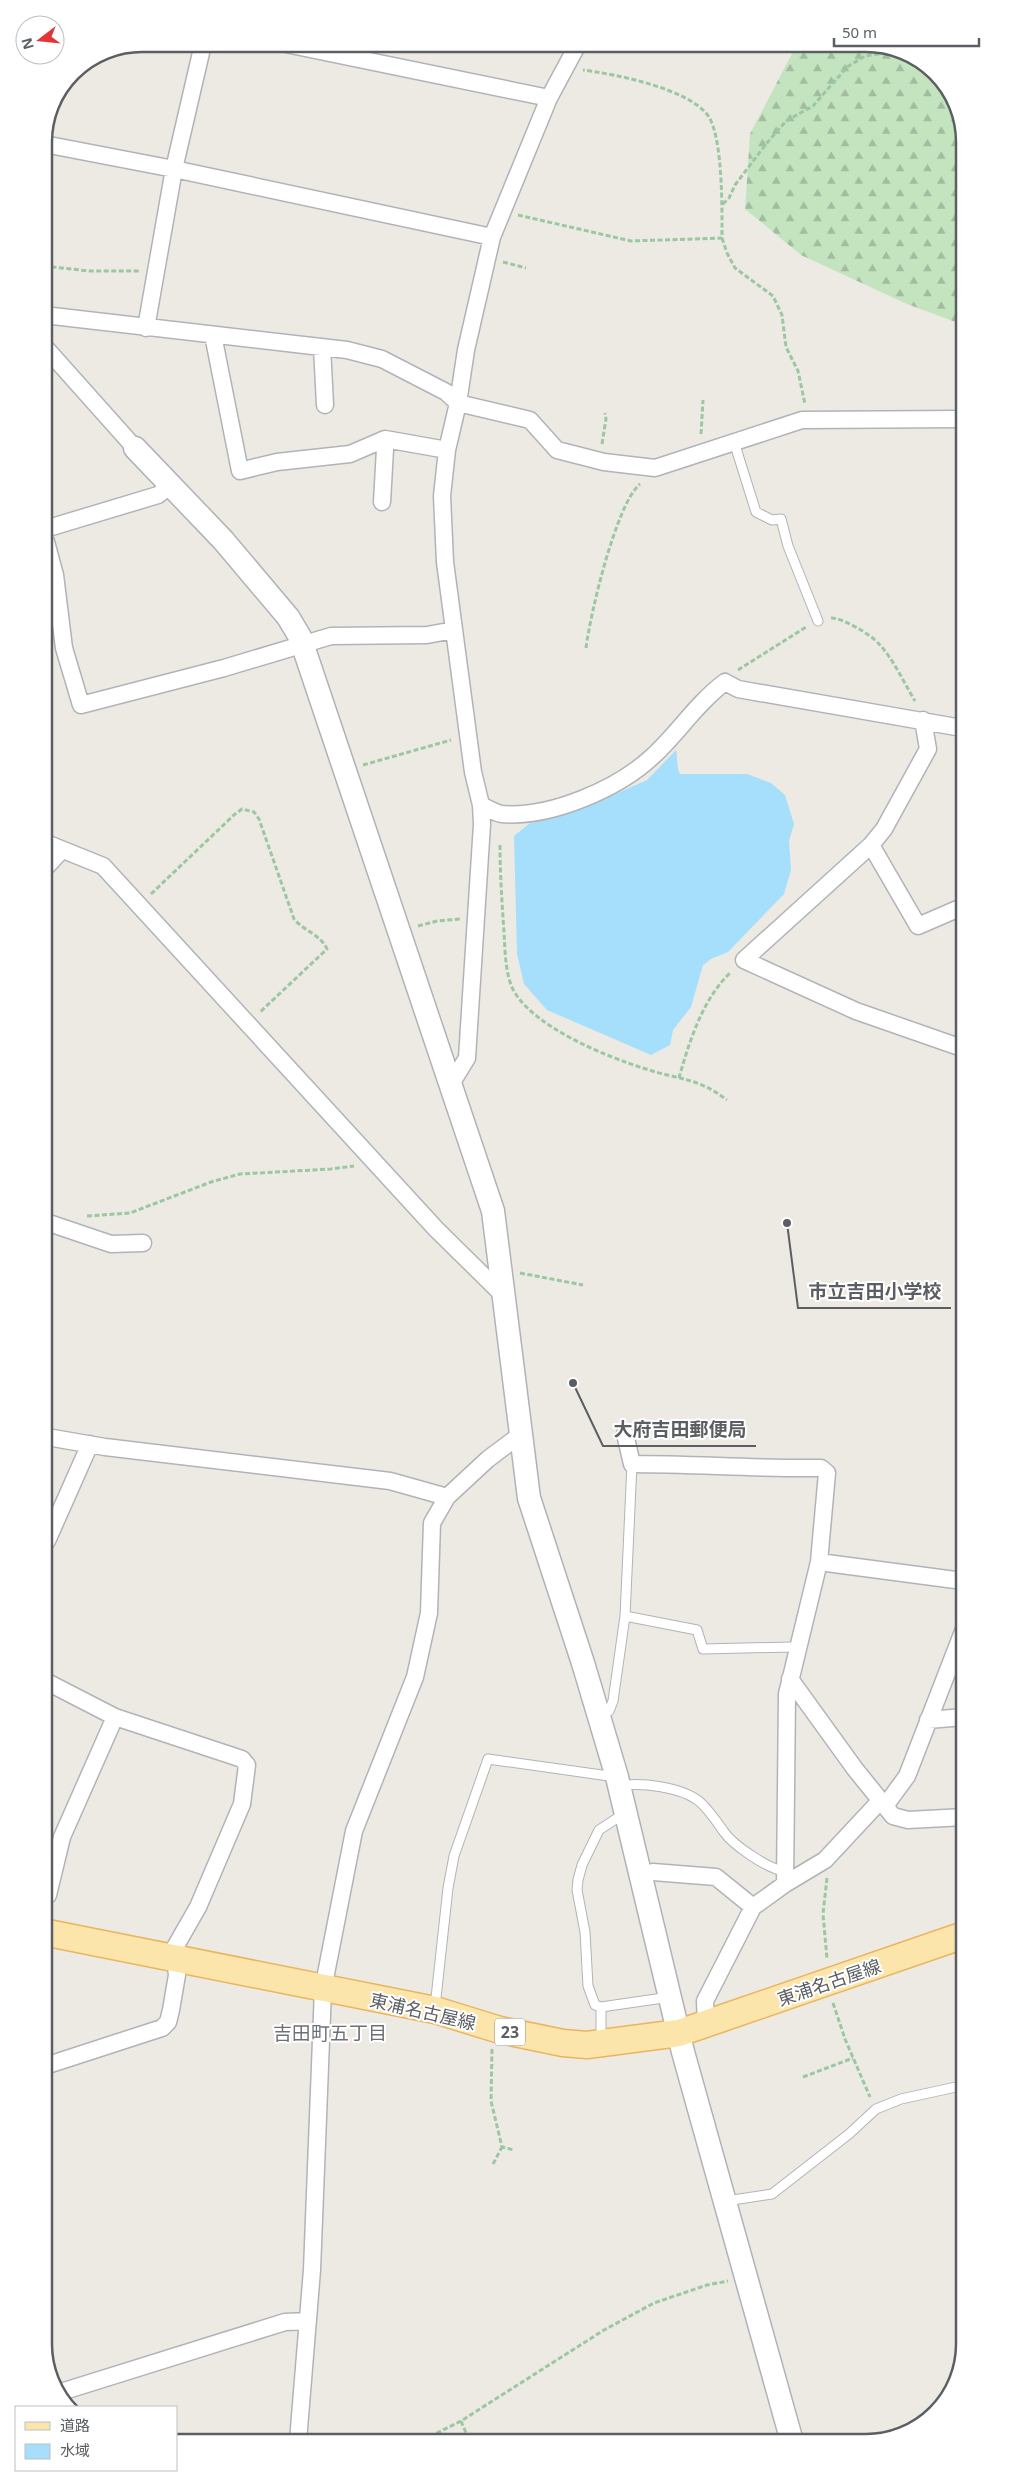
<svg xmlns="http://www.w3.org/2000/svg" width="1009" height="2486" viewBox="0 0 1009 2486" font-family="'Noto Sans','Noto Sans JP',sans-serif">
<defs>
<pattern id="forest-firs" width="22" height="20" patternUnits="userSpaceOnUse" patternTransform="scale(1.25)"><rect width="22" height="20" fill="#c4e4c0"/><path d="M5 1l3.5 6h-7zM16 11l3.5 6h-7z" fill="#a2bca0"/></pattern>
</defs>
<rect width="100%" height="100%" fill="#edeae3"/>
<path fill="url(#forest-firs)" d="M797,44H873L927,64L960,111L961,324L907,304L801,255L745,209L750,134Z"/>
<path fill="#a5dffb" d="M676,750C678,758 676,766 680,774H747L771,783L785,795L794,824L789,841L791,870L784,894L728,952L711,959L703,965L691,1007L673,1030L670,1045L651,1055L547,1010L524,984L517,954L514,836L530,823L554,818L591,805L647,780Z"/>
<g fill="none" stroke-linecap="round" stroke-linejoin="round">
<g stroke="#b0b4b8" stroke-width="11">
<path id="lane" d="M734,442L756,512L772,520L781,519L788,546L818,621
M625,1616L697,1630L703,1649L791,1647L798,1649
M599,1715L609,1711L613,1701L625,1616L632,1464
M619,1786C641,1782 682,1787 700,1802C709,1810 717,1822 724,1832C733,1845 768,1869 784,1871
M435,2007L448,1888L454,1856L488,1759L616,1777
M601,2007L595,2005L588,1986L585,1932L577,1890L578,1880L582,1865L599,1830L625,1813
M601,2042V2007L670,1997
M726,2201L772,2194L849,2134L876,2109L901,2099L965,2085"/>
</g>
<g stroke="#b0b4b8" stroke-width="19">
<path id="street" d="M286,44L549,98
M578,44L549,98L492,237L466,350L458,403L447,450L442,496L445,562L473,772L481,805C487,808 495,813 502,814C550,818 618,789 653,756C678,733 697,703 725,682L738,689L962,728
M44,144L174,169L492,237
M44,315L347,350L382,359L446,392L458,403L530,420L557,450L604,462L655,468L802,420L961,419
M146,328L174,169L203,44
M213,335L240,471L277,462L350,454L385,439L447,450
M44,346L135,448
M322,347L325,405
M382,440L385,449L382,502
M45,529L158,495L171,485
M45,538L55,575L64,648L81,705L224,668L331,636L427,635L454,630
M923,720L928,749L884,829L871,845L744,960L856,1011L962,1048
M46,843L103,866L436,1229L504,1296
M871,845L918,926L962,907
M46,867L62,850
M451,1084L467,1058L482,824L481,805
M46,1222L111,1244L143,1243
M625,1434L632,1464C695,1464 758,1469 821,1468L827,1473L819,1562L787,1694L785,1884L753,1907L705,2001L706,2024
M47,1437L105,1447L390,1481L447,1497
M47,1541L90,1444
M819,1562L963,1581
M790,1679L855,1769L893,1816L908,1820L964,1817
M47,1682L115,1717L242,1759L247,1765L242,1804L198,1907L174,1949L177,1975L171,2010L168,2022L162,2028L48,2065
M928,1720L964,1717
M885,1806L907,1776L964,1629
M640,1875L653,1872L716,1877L753,1907
M785,1884L825,1860L880,1801
M48,1895L62,1837L115,1717
M61,2392L285,2322L308,2321
M298,2441L312,2270L323,1989L354,1831L415,1677L429,1613L432,1523L447,1497L488,1459L520,1435"/>
</g>
<g stroke="#afb3b8" stroke-width="25">
<path id="secondary" d="M135,448L223,540L288,617L300,637L493,1211L529,1498L583,1663L617,1777L683,2052L791,2438"/>
</g>
<g stroke="#ebb45e" stroke-width="29">
<path id="primary" d="M48,1933L435,2010L500,2030L563,2043L587,2045L679,2033L964,1935"/>
</g>
<path stroke="#9bc7a2" stroke-width="3" stroke-dasharray="5 2.5" stroke-linecap="butt" d="M723,204L729,198L735,185L766,144L786,121L813,106L847,67L865,56L886,53L928,67
M518,215L631,241L722,238C722,210 723,141 709,117C691,89 615,74 583,70
M722,238L727,253L735,268L773,296L782,315L786,347L798,371L805,404
M503,262L526,268
M44,266L89,271H140
M701,434L703,400
M602,444L606,419L605,413
M831,618C841,617 872,635 879,644C894,660 904,683 915,701
M586,648C590,615 616,504 640,484
M738,670L806,627
M363,765L451,740
M500,845C500,874 502,903 504,932C505,949 505,968 511,985C527,1025 607,1057 646,1069C679,1080 697,1077 727,1100
M151,894L235,814L242,809L254,812L259,819L294,919C304,931 321,935 327,949L259,1013
M418,926L437,921L460,919
M679,1078C689,1042 703,998 731,972
M46,1200L52,1205
M87,1216L130,1213L211,1182L240,1174L331,1169L354,1166
M520,1273L583,1285
M827,1878L823,1914L827,1959
M833,2003L845,2039L870,2097
M492,2049L491,2101L502,2147L514,2150
M803,2077L853,2058
M493,2164L502,2147
M461,2421L469,2440
M423,2440L461,2421L604,2330L654,2303L707,2285L728,2281"/>
<use href="#lane" stroke="#fff" stroke-width="9"/>
<use href="#street" stroke="#fff" stroke-width="16"/>
<use href="#secondary" stroke="#fff" stroke-width="22"/>
<use href="#primary" stroke="#fbe5aa" stroke-width="26"/>
</g>
<g text-anchor="middle" dominant-baseline="central" stroke-width="4" stroke-linejoin="round" paint-order="stroke">
<rect fill="#fff" stroke="#8c8f92" stroke-width="1" x="495" y="2018.5" width="30" height="27" rx="4"/>
<g font-size="16" font-weight="bold" fill="#5b5f63">
<text x="510" y="2032">23</text>
</g>
<g font-size="18" fill="#5b5f63" stroke="#fff">
<text transform="translate(829 1982) rotate(-19)">東浦名古屋線</text>
<text transform="translate(423 2011) rotate(13)">東浦名古屋線</text>
</g>
<g font-size="19" fill="#6c7175" stroke="#fff">
<text x="330" y="2033">吉田町五丁目</text>
</g>
</g>
<path d="M0 0H1009V2486H0ZM142 52H866A90 90 0 0 1 956 142V2344A90 90 0 0 1 866 2434H142A90 90 0 0 1 52 2344V142A90 90 0 0 1 142 52Z" fill="#fff" fill-rule="evenodd"/>
<path fill="none" stroke="#5b5f63" stroke-width="2.5" d="M142 52H866A90 90 0 0 1 956 142V2344A90 90 0 0 1 866 2434H142A90 90 0 0 1 52 2344V142A90 90 0 0 1 142 52Z"/>
<path fill="none" stroke="#5b5f63" stroke-width="2" d="M787 1223L798 1308H951M573 1383L603 1446H756"/>
<g fill="#5b5f63" stroke="#fff" stroke-width="2">
<circle cx="787" cy="1223" r="5"/>
<circle cx="573" cy="1383" r="5"/>
</g>
<g font-size="19" text-anchor="middle" font-weight="bold" fill="#5b5f63" stroke="#fff" stroke-width="4" stroke-linejoin="round" paint-order="stroke">
<text x="875" y="1298">市立吉田小学校</text>
<text x="680" y="1436">大府吉田郵便局</text>
</g>
<rect x="15" y="2406" width="162" height="65" fill="#ffffff" stroke="#bdbfc1"/>
<rect x="25" y="2422" width="25" height="8" fill="#fbe5aa" stroke="#bdbfc1"/>
<text x="60" y="2431" font-size="15" fill="#5b5f63">道路</text>
<rect x="25" y="2444" width="25" height="15" fill="#a5dffb" stroke="#bdbfc1"/>
<text x="60" y="2456" font-size="15" fill="#5b5f63">水域</text>
<g transform="translate(40 40) rotate(254)"><circle r="24" fill="#ffffff" stroke="#bdbfc1"/>
<path d="M0-4L9 19L0 12L-9 19Z" fill="#e1353a"/>
<text y="-8" font-size="14" font-weight="bold" text-anchor="middle" fill="#5b5f63">N</text>
</g>
<path d="M834 38v8h145v-8" fill="none" stroke="#5b5f63" stroke-width="2.5"/>
<text x="842" y="38" font-size="15" fill="#5b5f63" stroke="#ffffff" stroke-width="4" paint-order="stroke">50 m</text>
</svg>
